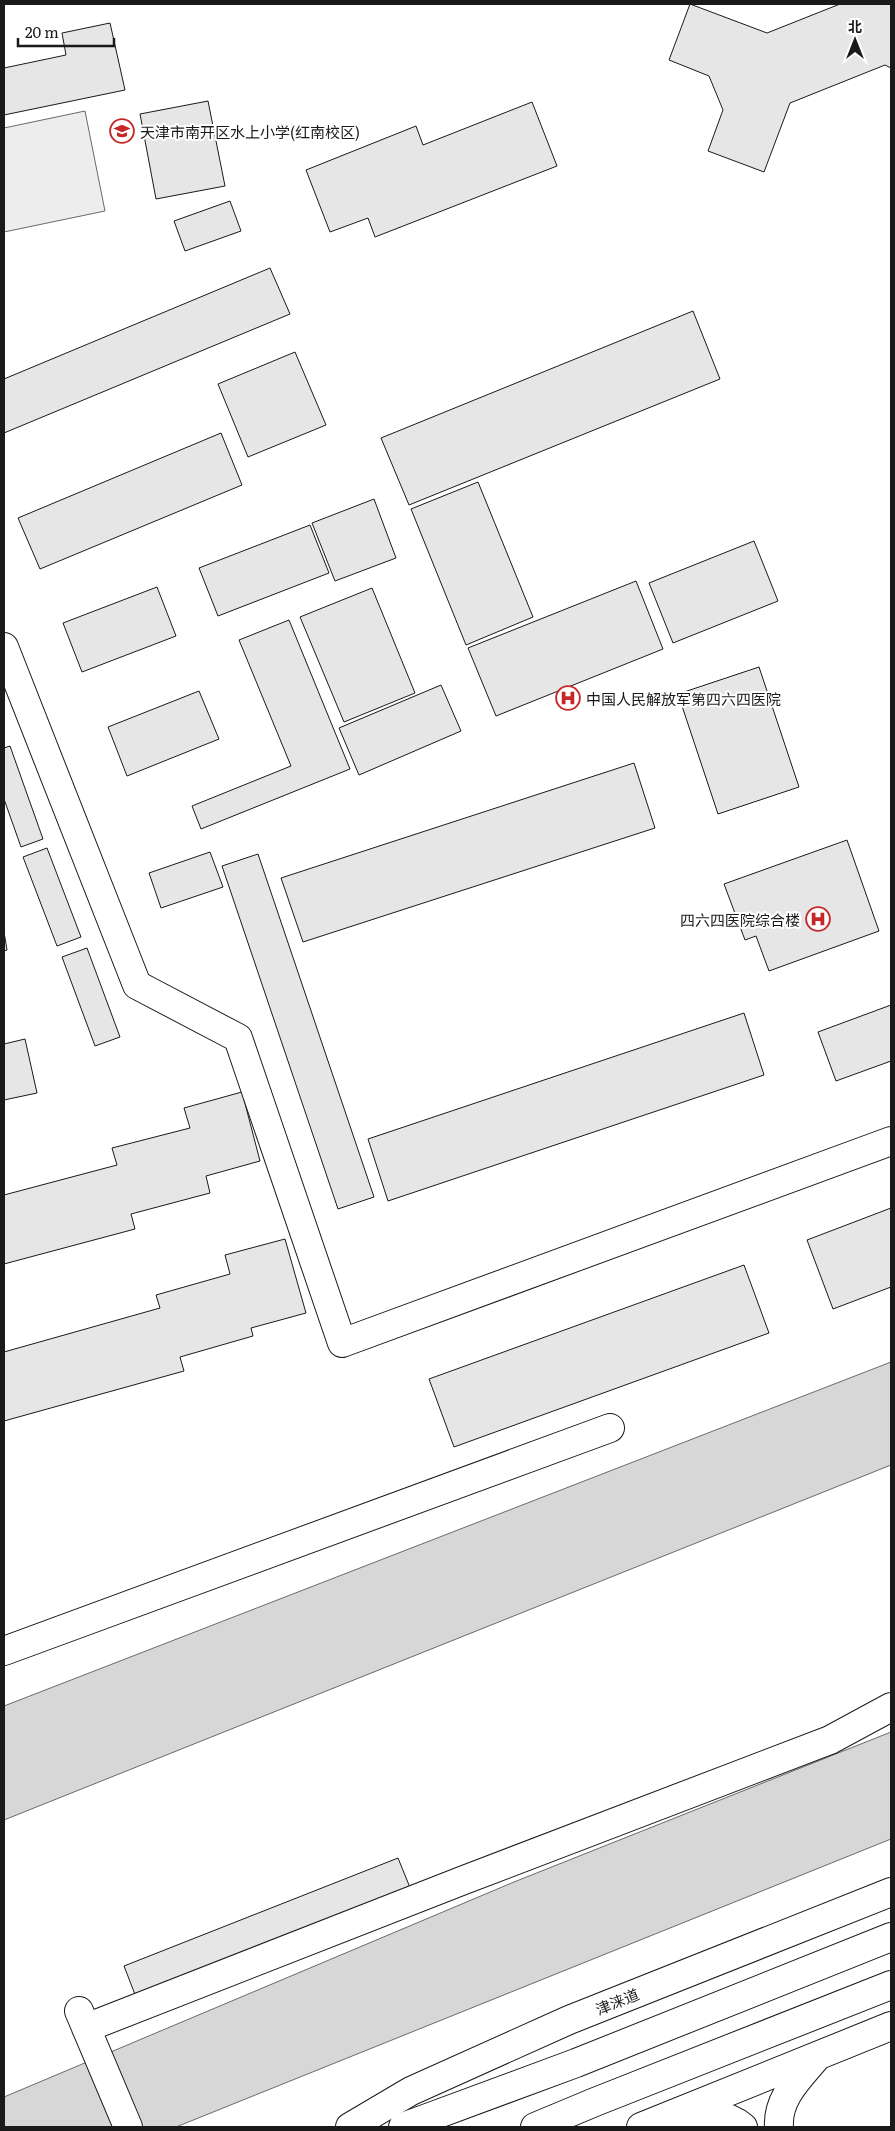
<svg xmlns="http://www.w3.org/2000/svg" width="895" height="2131" viewBox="0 0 895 2131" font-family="Literata,'Noto Sans SC',serif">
<rect width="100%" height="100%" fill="#fff"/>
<path fill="#ededed" stroke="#6a6a6a" d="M85,111L105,211L4,232V128Z"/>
<path fill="#d7d7d7" stroke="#6a6a6a" d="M891,1362V1465L4,1820V1706Z
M891,1732V1839L176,2127H4V2097L514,1882Z"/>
<path fill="#e6e6e6" stroke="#1a1a1a" d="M690,4L767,33L840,4H891V68L885,65L790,103L764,172L708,151L723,110L709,76L669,60Z
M110,23L125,90L4,115V68L66,55L62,33Z
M208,101L225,186L156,199L140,114Z
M532,102L557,166L375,237L368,218L330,232L306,170L416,126L423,145Z
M230,201L241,231L185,251L174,221Z
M270,268L290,314L4,433V379Z
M693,311L720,379L409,505L381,438Z
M295,352L326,425L248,457L218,384Z
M221,433L242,485L40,569L18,518Z
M478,482L533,617L466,645L411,509Z
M374,499L396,558L335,581L312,523Z
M310,525L329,573L218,616L199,568Z
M754,541L778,601L673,643L649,583Z
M636,581L663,649L496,716L468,648Z
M157,587L176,636L82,672L63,623Z
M372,588L415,693L344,722L300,617Z
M289,620L350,769L201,829L192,806L291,766L239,640Z
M759,667L799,787L718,814L678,694Z
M441,685L461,731L359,775L339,728Z
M199,691L219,739L127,776L108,727Z
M10,746L43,839L21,847L4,799V748Z
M634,763L655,828L303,942L281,878Z
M847,840L879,931L769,971L756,936L745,940L724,884Z
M47,848L81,937L57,946L23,857Z
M210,852L223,887L161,908L149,873Z
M258,854L374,1197L338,1209L222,866Z
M4,932L7,950L4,951Z
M87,948L120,1037L95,1046L62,957Z
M891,1005V1061L836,1081L818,1032Z
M744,1013L764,1075L388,1201L368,1139Z
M25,1039L37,1093L4,1100V1044Z
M242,1092L260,1161L206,1176L210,1193L131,1214L135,1229L4,1264V1195L117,1165L112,1148L190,1128L184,1108Z
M891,1208V1287L833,1309L807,1240Z
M285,1239L306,1313L251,1328L253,1336L180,1357L184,1371L4,1421V1352L160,1308L156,1295L230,1274L225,1255Z
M744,1265L769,1333L454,1447L429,1379Z
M398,1858L411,1890L136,1997L124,1966Z"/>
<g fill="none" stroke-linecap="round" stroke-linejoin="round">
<g stroke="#1a1a1a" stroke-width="30">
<path id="street" d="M4,647L137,985L238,1038L342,1343L891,1141
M4,1651L610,1428
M79,2011L128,2127
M86,2028L464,1880L830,1740L891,1707"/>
</g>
<g stroke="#1a1a1a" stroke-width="30">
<path id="secondary" d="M685,2114C706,2113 726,2113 743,2127
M350,2127L411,2091L569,2020L891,1892
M641,2127L891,2026
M779,2127C777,2099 798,2079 815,2059"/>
</g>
<g stroke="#1a1a1a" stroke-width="30">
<path id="primary" d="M403,2127L576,2063L891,1937
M535,2127L595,2102L891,1985"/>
</g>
<use href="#street" stroke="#fff" stroke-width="28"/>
<use href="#secondary" stroke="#fff" stroke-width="28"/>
<use href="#primary" stroke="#fff" stroke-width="28"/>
</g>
<defs>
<g id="school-ring" transform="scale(1.25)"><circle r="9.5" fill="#fff" stroke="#c62828" stroke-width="1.5"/><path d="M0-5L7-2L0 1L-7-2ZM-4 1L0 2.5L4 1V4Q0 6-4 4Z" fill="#c62828"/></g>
<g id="hospital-ring" transform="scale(1.25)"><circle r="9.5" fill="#fff" stroke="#c62828" stroke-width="1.5"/><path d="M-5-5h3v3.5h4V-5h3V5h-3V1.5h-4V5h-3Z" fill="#c62828"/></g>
</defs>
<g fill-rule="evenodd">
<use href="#school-ring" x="122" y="131"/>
<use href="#hospital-ring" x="568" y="698"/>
<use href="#hospital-ring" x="818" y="919"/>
</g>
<g text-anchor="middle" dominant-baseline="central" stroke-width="4" stroke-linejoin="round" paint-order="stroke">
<g font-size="15" fill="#1a1a1a" stroke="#fff" text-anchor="start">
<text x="140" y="131">天津市南开区水上小学(红南校区)</text>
<text x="586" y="698">中国人民解放军第四六四医院</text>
<text x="800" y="919" text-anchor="end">四六四医院综合楼</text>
</g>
<g font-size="15" fill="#1a1a1a" stroke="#fff">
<text transform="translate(617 2001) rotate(-22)">津涞道</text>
</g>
</g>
<rect width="895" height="2131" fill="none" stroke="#1a1a1a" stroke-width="10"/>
<g transform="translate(855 40)" stroke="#ffffff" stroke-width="4" paint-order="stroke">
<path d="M0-4L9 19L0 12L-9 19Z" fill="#1a1a1a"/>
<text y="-8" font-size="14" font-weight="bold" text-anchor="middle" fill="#1a1a1a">北</text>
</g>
<path d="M18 38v8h96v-8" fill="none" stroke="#1a1a1a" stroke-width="2.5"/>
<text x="25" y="38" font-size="15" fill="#1a1a1a" stroke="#ffffff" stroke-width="4" paint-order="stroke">20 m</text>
</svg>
